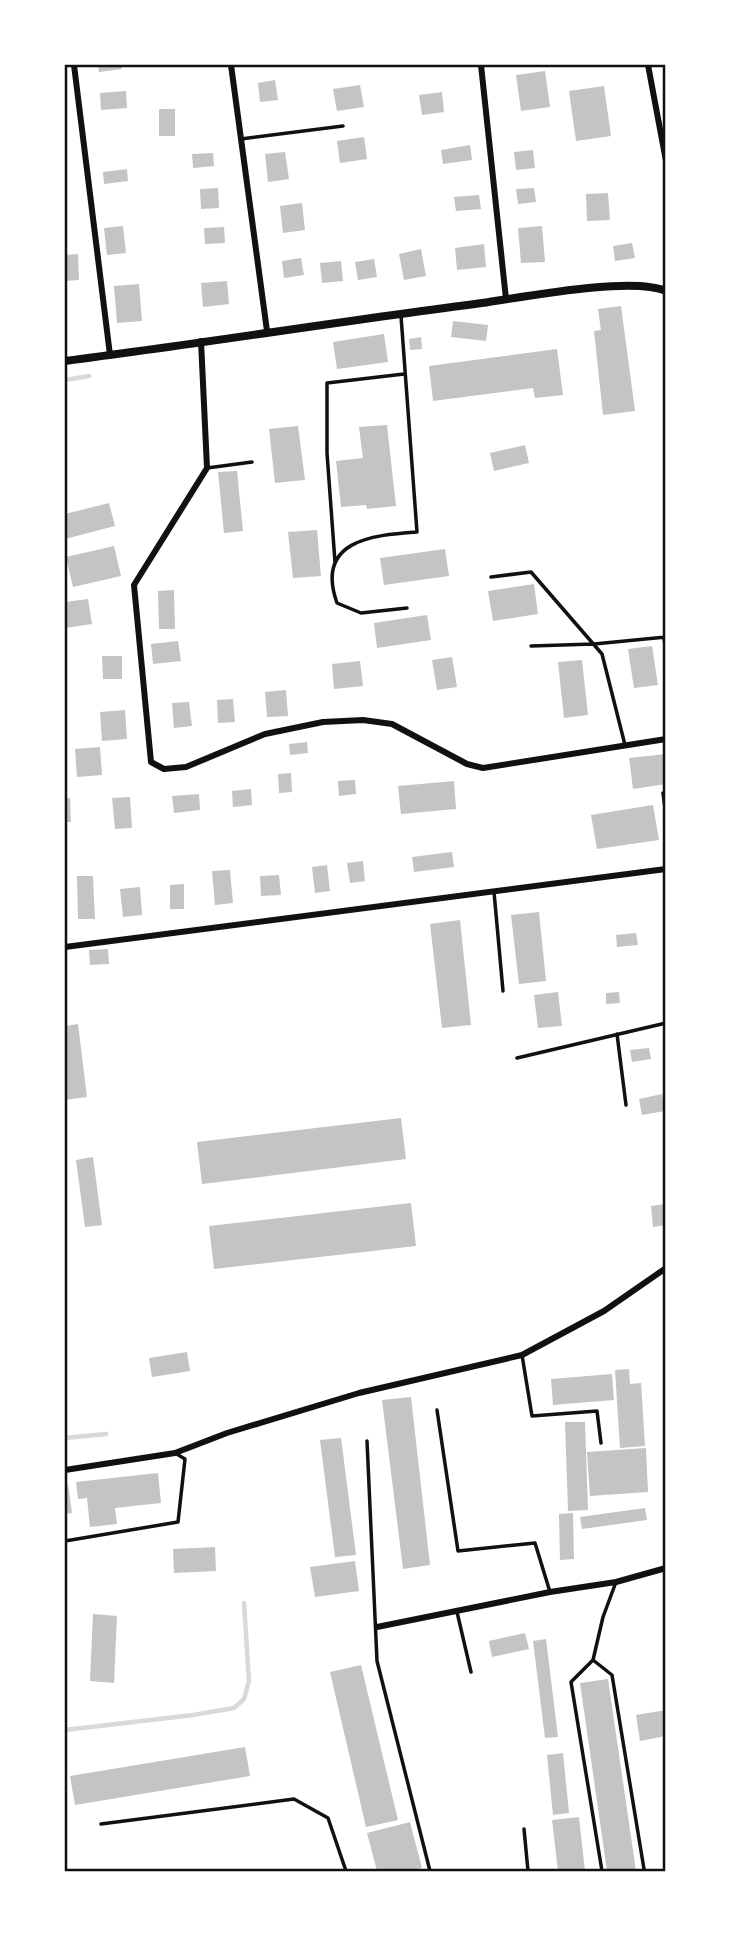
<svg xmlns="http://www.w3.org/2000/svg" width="731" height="1936" viewBox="0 0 731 1936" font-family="Manrope,sans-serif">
<rect width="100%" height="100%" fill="#fff"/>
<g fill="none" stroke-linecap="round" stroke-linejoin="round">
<path stroke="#d9d9d9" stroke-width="4.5" d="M65,380L89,376
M65,1438L106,1434
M65,1730L193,1715L234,1708L244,1699L249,1681L244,1603"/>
</g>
<path fill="#c4c4c4" d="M98,65H121L122,69L99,72Z
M545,71L550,107L521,111L516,75Z
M275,80L278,100L260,102L258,83Z
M360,85L364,107L337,111L333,89Z
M604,86L611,136L576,141L569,91Z
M126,91L127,108L101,110L100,93Z
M442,92L444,112L422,115L419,95Z
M159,109H175V136H159Z
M364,137L367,159L340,163L337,141Z
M470,145L472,160L443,164L441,150Z
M533,150L535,168L516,170L514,152Z
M285,152L289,179L268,182L265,154Z
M213,153L214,166L193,168L192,154Z
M127,169L128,181L104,184L103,172Z
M218,188L219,208L201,209L200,189Z
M534,188L536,202L518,204L516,189Z
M608,193L610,220L587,221L586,194Z
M479,195L481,209L456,211L454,197Z
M302,203L305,230L283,233L280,206Z
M123,226L126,253L107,255L104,228Z
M542,226L545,262L521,263L518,228Z
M224,227L225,243L205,244L204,228Z
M632,243L635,258L615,261L613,246Z
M484,244L486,267L457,270L455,248Z
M421,249L426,276L404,280L399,254Z
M78,254L79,280L65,281V255Z
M301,258L304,275L284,278L282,261Z
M374,259L377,277L358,280L355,262Z
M341,261L343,281L322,283L320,263Z
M227,281L229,304L203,307L201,283Z
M139,284L142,321L117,323L114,286Z
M621,306L635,411L603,415L594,331L601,330L598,309Z
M453,321L488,325L486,341L451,337Z
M384,334L388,362L337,369L333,342Z
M421,337L422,349L410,350L409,339Z
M557,349L563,395L535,398L533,388L433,401L429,366Z
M387,425L396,506L367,509L366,505L341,507L336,461L363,458L359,427Z
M298,426L305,480L275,483L269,429Z
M525,445L529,463L494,471L490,453Z
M237,471L243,531L224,533L218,472Z
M109,503L115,526L65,539V514Z
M317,530L321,576L293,578L288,532Z
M114,546L121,576L73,587L66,557Z
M445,549L449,576L384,585L380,558Z
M534,584L538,614L493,621L488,591Z
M174,590L175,629H159L158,591Z
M88,599L92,624L66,628L65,602Z
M427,615L431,640L377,648L374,623Z
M178,641L181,661L153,664L151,644Z
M652,646L658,685L634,688L628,649Z
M102,656H122V679H103Z
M452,657L457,687L437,690L432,660Z
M582,660L588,715L564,718L558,662Z
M360,661L363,686L334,689L332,664Z
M286,690L288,716L267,717L265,692Z
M233,699L235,722L218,723L217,700Z
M189,702L192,726L174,728L172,703Z
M125,710L127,739L102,741L100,712Z
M307,742L308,753L290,755L289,744Z
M100,747L102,775L77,777L75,749Z
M666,754V784L633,789L629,758Z
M291,773L292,792L279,793L278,774Z
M355,780L356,794L339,796L338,781Z
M454,781L456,809L401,814L398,786Z
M251,789L252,805L233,807L232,791Z
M199,794L200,810L174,813L172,796Z
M130,797L132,828L115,829L112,798Z
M65,798H70L71,822H65Z
M653,805L659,840L597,849L591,815Z
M452,852L454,867L414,872L412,857Z
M363,861L365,881L350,883L347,863Z
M327,865L330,891L315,893L312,867Z
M230,870L233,903L215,905L212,871Z
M279,875L281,895L261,896L260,876Z
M77,876H93L95,919H78Z
M184,884V909H170V885Z
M140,887L142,915L123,917L120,889Z
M539,912L546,981L519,984L511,915Z
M460,920L471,1025L442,1028L430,924Z
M636,933L638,945L617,947L616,935Z
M108,949L109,964L90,965L89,950Z
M558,992L562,1026L538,1028L534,995Z
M619,992L620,1003L606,1004V993Z
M78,1024L87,1097L65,1100V1026Z
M649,1048L651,1059L632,1062L630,1050Z
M662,1094L665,1111L642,1115L639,1099Z
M401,1118L406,1159L202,1184L197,1142Z
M93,1157L102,1225L85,1227L76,1160Z
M411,1203L416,1246L214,1269L209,1226Z
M666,1204V1225L653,1227L651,1206Z
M187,1352L190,1371L152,1377L149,1358Z
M629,1369L630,1384L641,1383L645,1446L620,1448L615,1370Z
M612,1374L614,1400L553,1405L551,1379Z
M411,1397L430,1565L403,1569L382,1400Z
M565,1422H585L588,1510L568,1511Z
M341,1438L356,1555L335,1557L320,1440Z
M646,1448L648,1492L590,1496L587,1452Z
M158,1473L161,1503L115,1508L117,1524L90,1527L87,1498L78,1499L76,1482Z
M65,1484H68L72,1513L65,1514Z
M645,1508L647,1520L582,1529L580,1517Z
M573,1513L574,1559L560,1560L559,1514Z
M215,1547L216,1571L174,1573L173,1549Z
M355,1561L359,1591L315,1597L310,1567Z
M93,1614L117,1616L114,1683L90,1681Z
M525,1633L529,1649L492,1657L489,1641Z
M546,1639L558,1737L545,1738L533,1641Z
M361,1665L398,1820L366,1827L330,1672Z
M608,1679L636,1871H607L580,1683Z
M666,1710V1736L640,1741L636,1715Z
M245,1747L250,1776L75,1805L70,1776Z
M563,1753L569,1813L553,1815L547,1755Z
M579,1817L585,1871H558L552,1820Z
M410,1822L422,1868L409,1871H377L367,1833Z"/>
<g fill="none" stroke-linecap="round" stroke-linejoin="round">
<path stroke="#111" stroke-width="3.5" d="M241,139L343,126
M401,316L417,532C371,535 315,541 337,603L361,613L407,608
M207,468L252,462
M335,562L327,453V383L404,374
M491,577L531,572L602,654L625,745
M664,637L666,655
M531,646L594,644L666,637
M663,793L666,816
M494,892L503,991
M617,1034L626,1105
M517,1058L666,1023
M522,1355L532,1416L597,1411L601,1443
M437,1410L458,1551L535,1543L550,1592
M367,1441L377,1661L430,1871
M65,1541L178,1522L185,1459L175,1453
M616,1582L603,1617L593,1660L612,1675L644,1869
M457,1612L471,1672
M593,1660L571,1682L602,1871
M101,1824L294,1799L328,1818L346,1871
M524,1829L528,1871"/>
<path stroke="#111" stroke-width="6" d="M74,65L110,355
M231,65L267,331
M481,65L506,299
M648,65L666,161
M201,341L207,468L134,585L151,762L164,769L186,767L265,734L323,722L363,720L392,724L467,764L483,768L666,739
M65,947L666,869
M65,1470L175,1453L227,1433L359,1393L522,1355L604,1311L666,1268
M377,1627L550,1592L616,1582L666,1568"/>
<path stroke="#111" stroke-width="8" d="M65,361C204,343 343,321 482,303C524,297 631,276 666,291"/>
</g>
<rect width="731" height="1936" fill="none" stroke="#ffffff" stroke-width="133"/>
<rect x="66" y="66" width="598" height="1804" fill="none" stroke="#111" stroke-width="2.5"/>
</svg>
